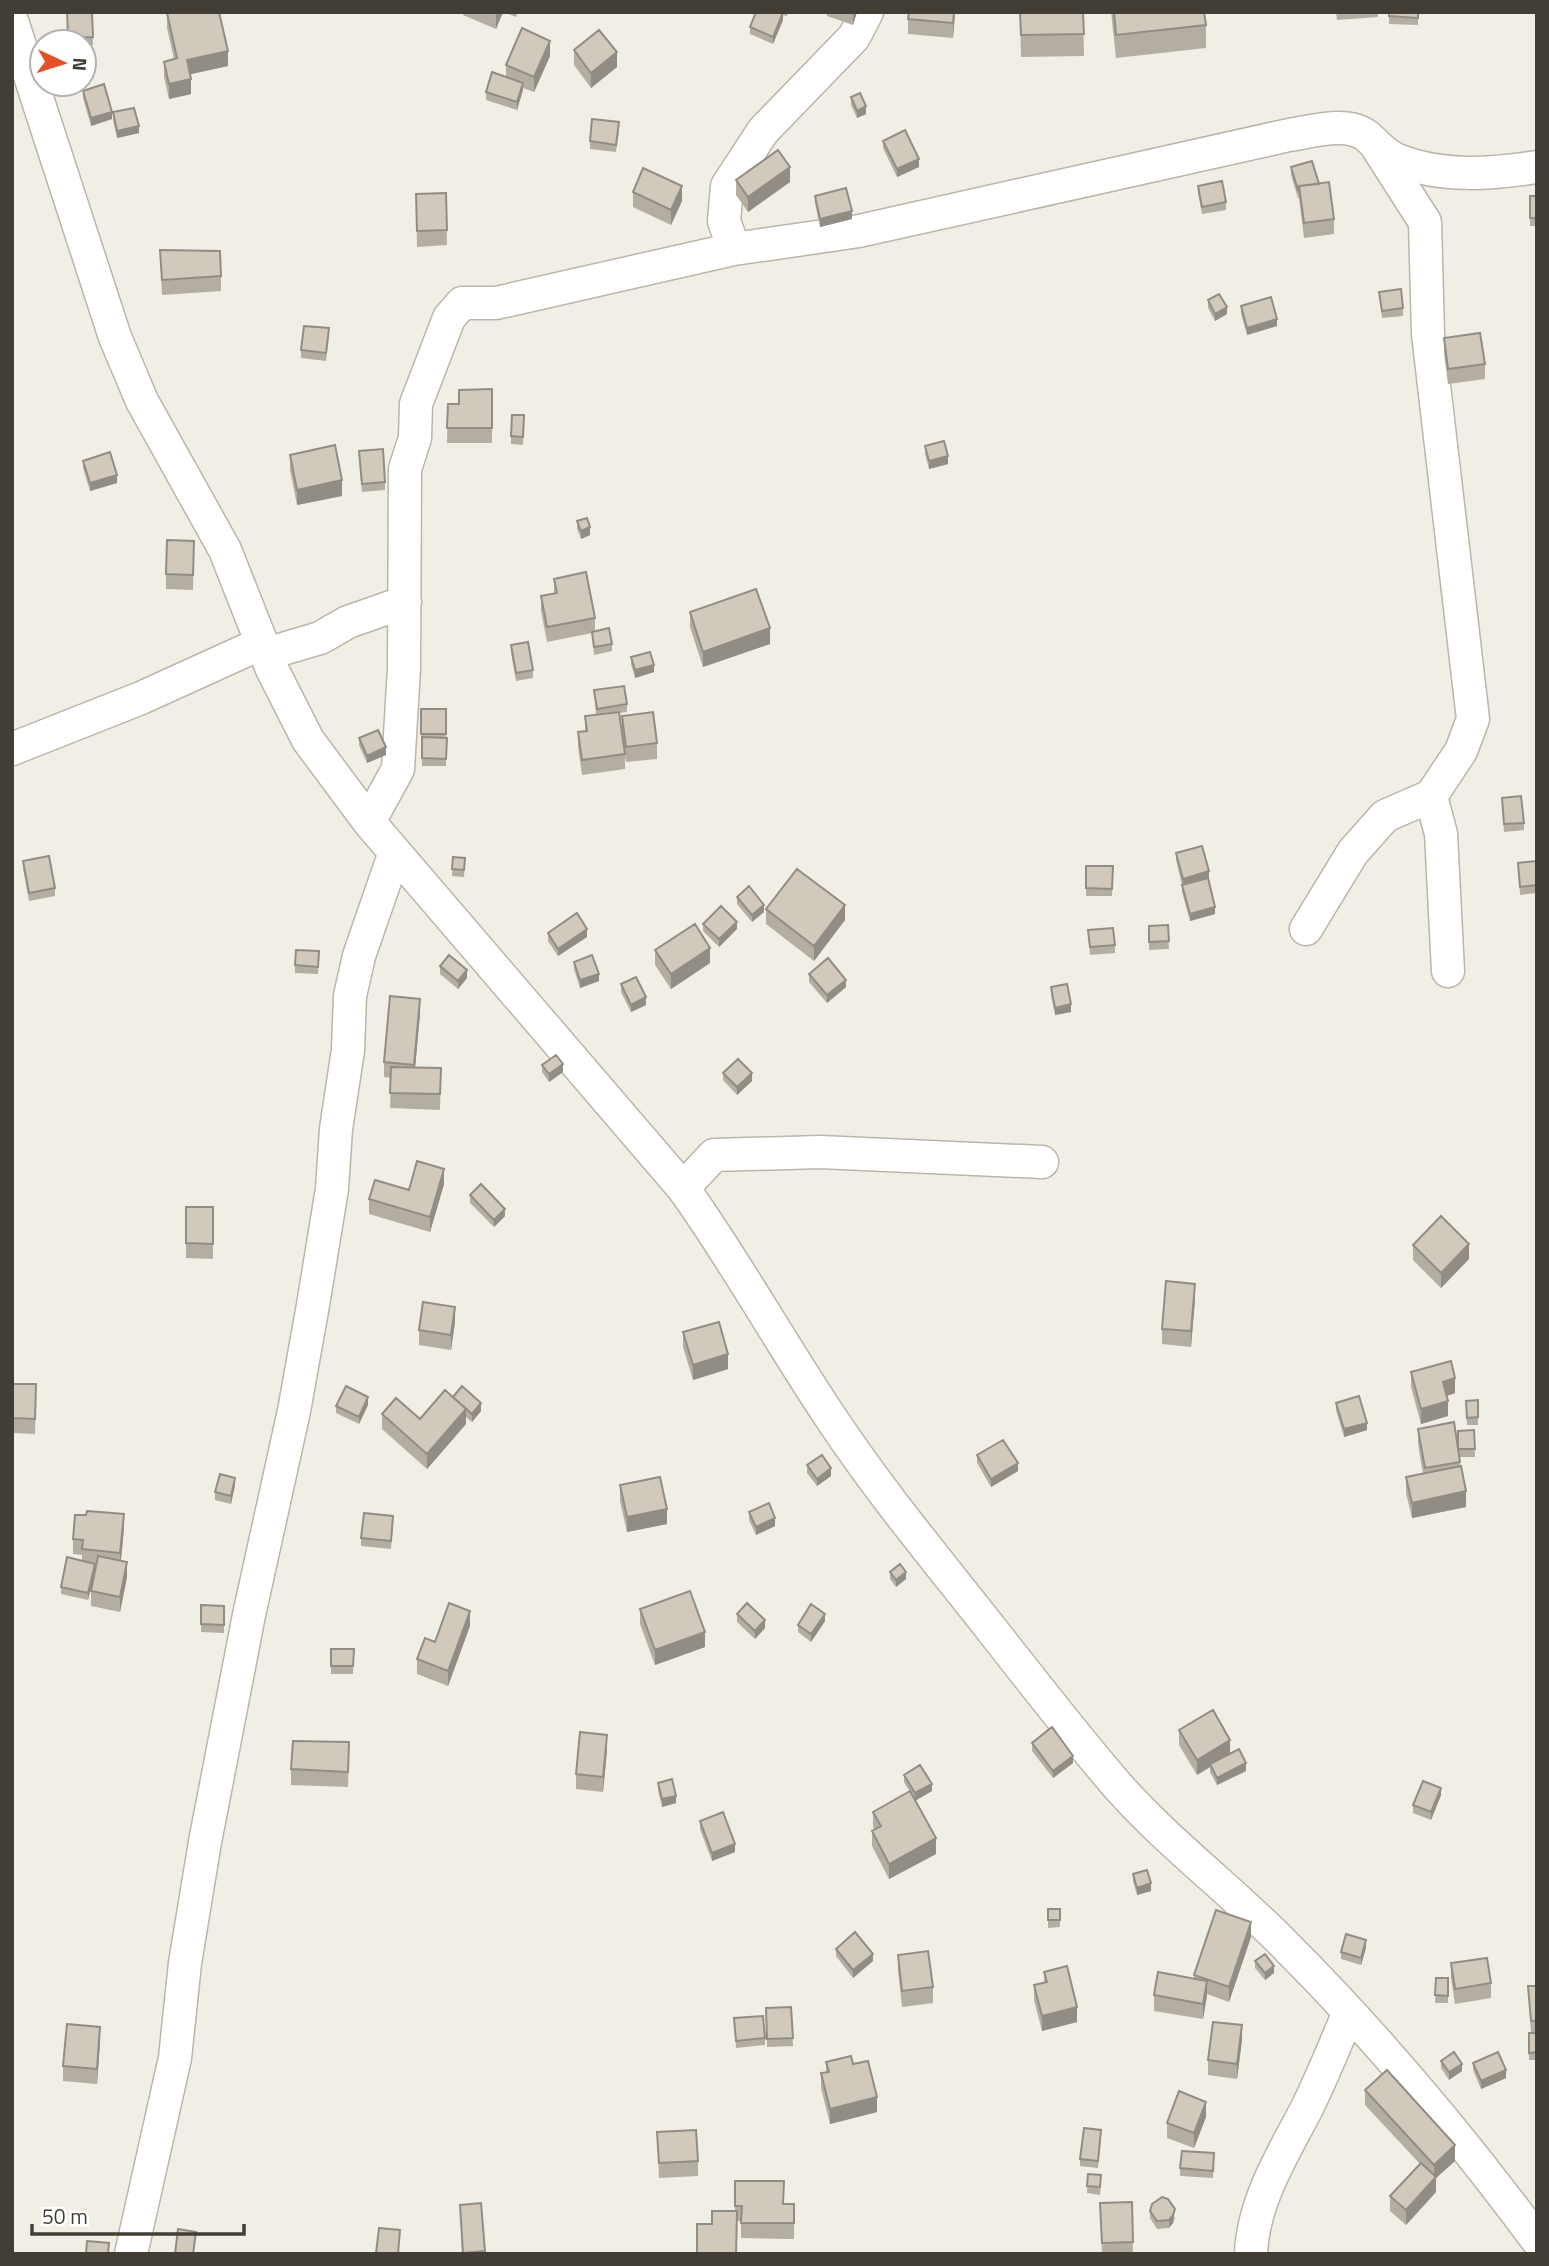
<svg xmlns="http://www.w3.org/2000/svg" width="1549" height="2266" viewBox="0 0 1549 2266" font-family="'Titillium Web',sans-serif">
<rect width="100%" height="100%" fill="#f1eee5"/>
<g fill="none" stroke-linecap="round" stroke-linejoin="round">
<g stroke="#bbb6a9" stroke-width="35">
<path id="minor" d="M12,21L115,337L142,401L225,550L272,669L308,740L369,822L683,1188C736,1262 780,1342 831,1418C880,1492 937,1560 992,1630C1033,1682 1073,1734 1116,1784C1168,1843 1230,1889 1284,1944C1376,2036 1460,2136 1537,2240
M734,249L724,221L727,186L763,131L854,37L867,12
M266,654L320,638L348,622L405,602
M12,749L141,698L262,643
M1431,796L1441,834L1448,971
M369,822L398,769L404,668L405,469L415,438L416,404L449,318L462,303H496L734,249L859,231L1289,135C1311,132 1348,120 1368,137C1377,145 1385,155 1397,160C1442,178 1490,174 1537,167
M1306,929L1353,852L1385,816L1431,796L1461,751L1473,719L1428,334L1425,222L1377,147
M683,1188L714,1155L820,1152L1042,1162
M131,2254L175,2058L185,1963L205,1842L249,1615L294,1411L313,1305L332,1189L336,1129L348,1050L350,996L359,956L395,852
M1251,2254C1253,2201 1283,2154 1307,2108C1322,2077 1335,2046 1348,2014"/>
</g>
<use href="#minor" stroke="#fff" stroke-width="32"/>
</g>
<path fill="#b4aea2" d="M67,12H92L93,45H84V42H68Z
M463,12H503L496,29L463,15Z
M504,12H518L516,17Z
M756,12H788L787,16L783,15V20L773,44L750,34V27Z
M827,12H857L853,25L827,16Z
M955,12L953,38L908,34V19Z
M1020,12H1083L1084,56L1021,57Z
M1111,12H1204L1206,25V48L1116,58Z
M1336,12H1378V17L1337,20Z
M1389,12H1418V25L1389,24Z
M167,13L228,66L190,74L191,94L169,99L164,77V62L174,59L167,28Z
M574,50L617,67L591,88L574,65Z
M550,56L534,92L523,88L517,110L486,100V92L506,77V65Z
M83,91L112,119L91,126L83,98Z
M851,97L866,114L857,118L851,105Z
M113,112L139,133L117,138L113,120Z
M619,130L616,152L590,149V141Z
M883,141L919,167L897,177L883,148Z
M1291,167L1319,184L1334,219V234L1304,238L1299,198H1298L1291,175Z
M736,180L790,182L748,212L736,195Z
M1198,186L1226,202V210L1202,214L1198,193Z
M633,192L682,201L671,225L633,207Z
M446,193L447,245L417,247L416,194Z
M815,196L852,219L820,227L815,203Z
M1530,196H1537V226H1530Z
M160,250L221,276V291L162,295Z
M1379,292L1403,308V316L1382,318Z
M1208,300L1227,314L1215,321L1208,308Z
M1241,306L1277,326L1247,335L1241,314Z
M329,336L326,361L301,358V350Z
M1444,338L1485,364V379L1448,384L1444,353Z
M492,389V443H447L448,404H459Z
M524,415L523,445L511,444V436Z
M925,446L948,464L929,469L925,454Z
M290,455L342,496L297,505L290,470Z
M359,458L385,482V490L362,492Z
M83,461L117,483L90,491L83,468Z
M577,521L590,535L581,539L577,529Z
M194,541L193,590L166,589V574Z
M554,579L595,618V631L612,644V651L594,655L592,633L547,642L541,611V596L554,593Z
M690,612L770,644L703,667L690,627Z
M511,645L533,670V678L516,681L511,652Z
M631,657L654,672L635,678L631,664Z
M594,690L627,704V712L619,713L625,754V769L582,775L578,747V732L585,731V716L596,715Z
M421,709H446V766H422Z
M622,716L657,743V759L626,762L622,731Z
M359,738L386,755L367,763L359,745Z
M1502,798L1524,823V830L1504,832Z
M1176,853L1209,879H1208L1215,914L1190,921L1182,892V885L1176,860Z
M453,857L465,858L464,877L452,876Z
M23,861L55,888V896L29,901L23,868Z
M1518,863L1537,868V903L1536,893L1520,895Z
M1086,866H1113L1112,896H1086Z
M737,897L764,912L752,922L737,904Z
M766,909L845,920L814,961L766,924Z
M703,924L737,929L719,947L703,931Z
M1168,925L1169,949L1149,950V926Z
M1088,930L1115,945V953L1090,955Z
M548,933L587,937L558,956L548,941Z
M655,950L710,963L671,989L655,965Z
M319,959L318,974L295,973V965Z
M574,962L599,981L580,988L574,969Z
M440,966L467,978L458,989L440,974Z
M809,974L846,987L827,1003L809,982Z
M621,984L646,1005L631,1012L621,992Z
M1051,987L1071,1012L1055,1015L1051,995Z
M420,1014L415,1067L441,1068L440,1110L390,1108L391,1078L384,1077V1062Z
M542,1065L563,1072L549,1082L542,1072Z
M723,1073L752,1081L737,1095L723,1080Z
M444,1184L430,1232L369,1214V1199L409,1190Z
M470,1195L505,1216L494,1227L470,1203Z
M186,1207H213V1259L186,1258Z
M1413,1245L1469,1259L1441,1288L1413,1260Z
M1195,1299L1191,1347L1162,1344V1329Z
M455,1322L451,1350L419,1345V1330Z
M683,1332L728,1369L693,1380L683,1347Z
M1411,1372L1455,1393L1447,1396L1448,1416L1421,1424L1411,1387Z
M12,1384L36,1400L35,1434L12,1433Z
M453,1397L481,1411L472,1422L466,1417V1424L427,1469L382,1429V1414L420,1419Z
M1478,1400V1425H1467L1466,1401Z
M1336,1403L1367,1430L1344,1437L1336,1410Z
M368,1405L359,1424L336,1413V1406Z
M1418,1429L1458,1448L1474,1430L1475,1457H1459L1466,1507L1412,1518L1406,1493V1477L1423,1474L1418,1444Z
M977,1455L1018,1471L991,1487L977,1463Z
M807,1465L831,1476L817,1486L807,1473Z
M235,1485L231,1504L215,1500V1492Z
M620,1485L667,1524L627,1532L620,1501Z
M749,1512L775,1526L756,1535L749,1520Z
M393,1524L391,1549L361,1546V1538Z
M124,1529L121,1560L127,1577L120,1612L91,1606V1591L96,1565H95V1571L88,1600L61,1594V1587L82,1561V1555L73,1554V1539Z
M890,1572L906,1579L896,1587L890,1579Z
M224,1606V1633L201,1632V1624Z
M640,1609L705,1647L655,1665L640,1624Z
M737,1614L765,1628L755,1639L737,1622Z
M825,1621L811,1642L798,1632V1625Z
M470,1626L448,1686L417,1674V1659L435,1642Z
M331,1649H354L353,1674H331Z
M1179,1730L1230,1753L1246,1771L1217,1785L1210,1772V1767L1197,1775L1179,1745Z
M1032,1743L1073,1763L1053,1778L1032,1751Z
M607,1750L603,1792L576,1789V1774Z
M349,1758L348,1787L291,1785V1769Z
M904,1775L932,1791L915,1800L936,1854L889,1879L872,1846V1831L875,1830L873,1827V1812L910,1792L904,1782Z
M658,1783L676,1803L662,1807L658,1790Z
M1441,1795L1431,1820L1413,1813V1805Z
M700,1821L735,1852L712,1861L700,1829Z
M1133,1874L1151,1891L1137,1895L1133,1881Z
M1048,1909H1060V1927L1048,1928Z
M1251,1937L1229,2002L1207,1994L1203,2019L1154,2011V1995L1194,1978V1975Z
M1366,1948L1361,1965L1341,1959V1952Z
M836,1949L873,1961L853,1978L836,1956Z
M898,1955L933,1987V2003L902,2007L898,1970Z
M1255,1961L1274,1973L1265,1980L1255,1968Z
M1451,1963L1491,1983V1998L1455,2004L1451,1978Z
M1044,1972L1077,2022L1042,2031L1034,2000V1985L1044,1982Z
M1436,1978H1448V2003H1435Z
M1528,1986H1537V2060H1529V2033H1531Z
M791,2007L793,2046L767,2047L766,2008Z
M734,2018L765,2038V2045L736,2048Z
M1242,2040L1237,2079L1208,2075V2060Z
M100,2042L97,2084L63,2081V2066Z
M1441,2061L1462,2071L1449,2080L1441,2068Z
M826,2062L853,2064L877,2112L830,2124L821,2088V2073L826,2072Z
M1473,2063L1506,2078L1481,2089L1473,2070Z
M1365,2090L1455,2161L1436,2178V2192L1406,2225L1390,2211V2196L1420,2164L1365,2105Z
M1206,2117L1194,2148L1167,2138V2123Z
M657,2132L698,2161V2176L659,2178Z
M1101,2137L1098,2168L1080,2166V2159Z
M1214,2153L1213,2178L1180,2176V2168Z
M1088,2174L1101,2182L1100,2195L1087,2193Z
M735,2181L784,2204H794V2239L741,2238V2221H737L736,2254L712,2224L735,2211Z
M1132,2202L1133,2254H1102L1100,2203Z
M481,2203L485,2254H462L460,2205Z
M1150,2211L1175,2217L1173,2223L1169,2228L1157,2229L1150,2218Z"/>
<path fill="#928d84" d="M496,12H503L496,29Z
M783,12V20L773,44V37Z
M853,12H857L853,25Z
M954,12H955L953,38V23Z
M550,41V56L534,92V77Z
M228,51V66L187,75V60Z
M617,52V67L591,88V73Z
M191,79V94L169,99V84Z
M523,83V90L517,110V102Z
M866,106V114L857,118V111Z
M112,112V119L91,126V118Z
M139,126V133L117,138V131Z
M919,159V167L897,177V169Z
M790,167V182L748,212V197Z
M682,186V201L671,225V210Z
M852,211V219L820,227V219Z
M1227,307V314L1215,321V314Z
M1277,319V326L1247,335V328Z
M948,456V464L929,469V461Z
M117,475V483L90,491V483Z
M342,480V496L297,505V490Z
M590,527V535L581,539V531Z
M770,628V644L703,667V652Z
M654,665V672L635,678V670Z
M386,747V755L367,763V756Z
M1209,871V879L1183,886V879Z
M764,905V912L752,922V915Z
M845,905V920L814,961V946Z
M1215,907V914L1190,921V914Z
M737,922V929L719,947V939Z
M587,929V937L558,956V949Z
M710,948V963L671,989V974Z
M467,970V978L458,989V981Z
M599,974V981L580,988V980Z
M846,980V987L827,1003V995Z
M646,997V1005L631,1012V1005Z
M420,999V1014L414,1080V1065Z
M1071,1004V1012L1055,1015V1008Z
M563,1064V1072L549,1082V1074Z
M752,1073V1081L737,1095V1087Z
M444,1169V1184L430,1232V1217Z
M505,1209V1216L494,1227V1220Z
M1469,1244V1259L1441,1288V1273Z
M1195,1284V1299L1191,1347V1331Z
M455,1307V1322L451,1350V1335Z
M728,1354V1369L693,1380V1365Z
M1455,1378V1393L1443,1397V1382Z
M368,1397V1405L359,1424V1417Z
M1448,1401V1416L1421,1424V1409Z
M481,1403V1411L472,1422V1414Z
M466,1409V1424L427,1469V1454Z
M1367,1423V1430L1344,1437V1429Z
M1018,1463V1471L991,1487V1479Z
M831,1468V1476L817,1486V1479Z
M235,1478V1485L231,1504V1496Z
M1466,1491V1507L1412,1518V1503Z
M667,1509V1524L627,1532V1517Z
M124,1514V1529L120,1568V1553Z
M775,1518V1526L756,1535V1527Z
M127,1562V1577L120,1612V1597Z
M95,1564V1571L88,1600V1593Z
M906,1572V1579L896,1587V1580Z
M470,1611V1626L448,1686V1671Z
M825,1614V1621L811,1642V1634Z
M765,1620V1628L755,1639V1631Z
M705,1632V1647L655,1665V1650Z
M607,1735V1750L603,1792V1777Z
M1230,1740V1755L1210,1764V1767L1197,1775V1760Z
M1073,1756V1763L1053,1778V1771Z
M1246,1763V1771L1217,1785V1778Z
M932,1784V1791L915,1801V1793Z
M1441,1788V1795L1431,1820V1812Z
M676,1796V1803L662,1807V1799Z
M936,1838V1854L889,1879V1864Z
M735,1844V1852L712,1861V1853Z
M1151,1883V1891L1137,1895V1888Z
M1251,1922V1937L1229,2002V1987Z
M1366,1940V1948L1361,1965V1958Z
M873,1954V1961L853,1978V1970Z
M1274,1966V1973L1265,1980V1973Z
M1207,1981V1996L1203,2019V2004Z
M1077,2007V2022L1042,2031V2016Z
M1242,2025V2040L1237,2079V2064Z
M100,2027V2042L97,2084V2069Z
M1462,2064V2071L1449,2080V2072Z
M1506,2070V2078L1481,2089V2081Z
M877,2097V2112L830,2124V2109Z
M1206,2102V2117L1194,2148V2133Z
M1455,2145V2161L1436,2178V2192L1406,2225V2210L1434,2179V2165Z
M1175,2209L1173,2223L1169,2228V2220Z"/>
<path fill="#d1cabc" stroke="#928d84" stroke-width="2" d="M67,12H92L93,37L68,38Z
M219,12L228,51L187,60L191,79L169,84L164,62L177,58L167,13Z
M756,12H783L773,37L750,27Z
M909,12H954L953,23L908,19Z
M1020,12H1083L1084,34L1021,35Z
M1114,12H1204L1206,25L1116,35Z
M1389,12H1418V18L1389,16Z
M522,28L550,41L534,77L506,65Z
M599,30L617,52L591,73L574,50Z
M492,72L523,83L517,102L486,92Z
M104,84L112,112L91,118L83,91Z
M860,93L866,106L857,111L851,97Z
M134,108L139,126L117,131L113,112Z
M592,119L619,122L616,145L590,141Z
M905,130L919,159L897,169L883,141Z
M778,150L790,167L748,197L736,180Z
M1312,161L1319,184L1299,186V190H1298L1291,167Z
M643,168L682,186L671,210L633,192Z
M1222,181L1226,202L1202,207L1198,186Z
M1329,182L1334,219L1304,223L1299,186Z
M846,188L852,211L820,219L815,196Z
M446,193L447,230L417,231L416,194Z
M1530,196H1537V218H1530Z
M160,250L220,251L221,276L162,280Z
M1401,289L1403,308L1382,311L1379,292Z
M1219,294L1227,307L1215,314L1208,300Z
M1271,297L1277,319L1247,328L1241,306Z
M304,326L329,328L326,353L301,350Z
M1480,333L1485,364L1448,369L1444,338Z
M492,389V428H447L448,404H459V390Z
M512,415H524L523,437L511,436Z
M944,441L948,456L929,461L925,446Z
M335,445L342,480L297,490L290,455Z
M383,449L385,482L362,484L359,451Z
M110,452L117,475L90,483L83,461Z
M587,518L590,527L581,531L577,521Z
M167,540L194,541L193,575L166,574Z
M586,572L595,618L547,627L541,596L557,593L554,579Z
M756,589L770,628L703,652L690,612Z
M609,628L612,644L594,647L592,632Z
M528,642L533,670L516,673L511,645Z
M650,652L654,665L635,670L631,657Z
M624,686L627,704L597,709L594,690Z
M421,709H446V734H421Z
M619,712L625,754L582,760L578,732L587,731L585,716Z
M653,712L657,743L626,747L622,716Z
M378,730L386,747L367,756L359,738Z
M422,737L447,738L446,759L422,758Z
M1521,796L1524,823L1504,824L1502,798Z
M1202,846L1209,871L1183,879L1176,853Z
M49,856L55,888L29,893L23,861Z
M453,857L465,858L464,870L452,869Z
M1536,861L1537,885L1520,887L1518,863Z
M1086,866H1113L1112,889L1086,888Z
M797,869L845,905L814,946L766,909Z
M1208,878L1215,907L1190,914L1182,885Z
M749,886L764,905L752,915L737,897Z
M721,906L737,922L719,939L703,924Z
M577,913L587,929L558,949L548,933Z
M695,924L710,948L671,974L655,950Z
M1168,925L1169,941L1149,942V926Z
M1113,928L1115,945L1090,947L1088,930Z
M296,950L319,951L318,967L295,965Z
M449,955L467,970L458,981L440,966Z
M592,955L599,974L580,980L574,962Z
M828,958L846,980L827,995L809,974Z
M636,977L646,997L631,1005L621,984Z
M1067,984L1071,1004L1055,1008L1051,987Z
M390,996L420,999L414,1065L384,1062Z
M556,1055L563,1064L549,1074L542,1065Z
M738,1059L752,1073L737,1087L723,1073Z
M391,1067L441,1068L440,1094L390,1093Z
M417,1161L444,1169L430,1217L369,1199L375,1180L409,1190Z
M481,1184L505,1209L494,1220L470,1195Z
M186,1207H213V1244L186,1243Z
M1441,1216L1469,1244L1441,1273L1413,1245Z
M1166,1281L1195,1284L1191,1331L1162,1329Z
M423,1302L455,1307L451,1335L419,1330Z
M719,1322L728,1354L693,1365L683,1332Z
M1451,1361L1455,1378L1443,1382L1448,1401L1421,1409L1411,1372Z
M12,1384H36L35,1419L12,1418Z
M346,1386L368,1397L359,1417L336,1406Z
M462,1386L481,1403L472,1414L453,1397Z
M445,1390L466,1409L427,1454L382,1414L396,1398L420,1419Z
M1359,1396L1367,1423L1344,1429L1336,1403Z
M1478,1400V1417L1467,1418L1466,1401Z
M1454,1422L1460,1462L1425,1468L1418,1429Z
M1474,1430L1475,1449H1458V1431Z
M1003,1440L1018,1463L991,1479L977,1455Z
M822,1455L831,1468L817,1479L807,1465Z
M1461,1466L1466,1491L1412,1503L1406,1477Z
M220,1474L235,1478L231,1496L215,1492Z
M660,1477L667,1509L627,1517L620,1485Z
M769,1503L775,1518L756,1527L749,1512Z
M87,1511L124,1514L120,1553L82,1549L83,1540L73,1539L75,1515H86Z
M364,1513L393,1516L391,1541L361,1538Z
M98,1556L127,1562L120,1597L91,1591Z
M67,1557L95,1564L88,1593L61,1587Z
M900,1564L906,1572L896,1580L890,1572Z
M690,1591L705,1632L655,1650L640,1609Z
M449,1603L470,1611L448,1671L417,1659L425,1638L435,1642Z
M747,1603L765,1620L755,1631L737,1614Z
M811,1604L825,1614L811,1634L798,1625Z
M201,1605L224,1606V1625L201,1624Z
M331,1649H354L353,1666H331Z
M1213,1710L1230,1740L1197,1760L1179,1730Z
M1052,1727L1073,1756L1053,1771L1032,1743Z
M580,1732L607,1735L603,1777L576,1774Z
M293,1741L349,1742L348,1772L291,1769Z
M1239,1749L1246,1763L1217,1778L1210,1764Z
M920,1765L932,1784L915,1793L904,1775Z
M672,1779L676,1796L662,1799L658,1783Z
M1423,1781L1441,1788L1431,1812L1413,1805Z
M910,1791L936,1838L889,1864L872,1831L881,1826L873,1812Z
M723,1812L735,1844L712,1853L700,1821Z
M1147,1870L1151,1883L1137,1888L1133,1874Z
M1048,1909H1060V1920H1048Z
M1216,1910L1251,1922L1229,1987L1194,1975Z
M855,1932L873,1954L853,1970L836,1949Z
M1346,1934L1366,1940L1361,1958L1341,1952Z
M928,1951L933,1987L902,1991L898,1955Z
M1265,1954L1274,1966L1265,1973L1255,1961Z
M1487,1958L1491,1983L1455,1989L1451,1963Z
M1067,1966L1077,2007L1042,2016L1034,1985L1047,1982L1044,1972Z
M1158,1972L1207,1981L1203,2004L1154,1995Z
M1436,1978H1448V1996L1435,1995Z
M1528,1986H1537V2021H1531Z
M791,2007L793,2038L767,2039L766,2008Z
M763,2016L765,2038L736,2041L734,2018Z
M1213,2022L1242,2025L1237,2064L1208,2060Z
M67,2024L100,2027L97,2069L63,2066Z
M1529,2033H1537V2052L1529,2053Z
M1454,2052L1462,2064L1449,2072L1441,2061Z
M1498,2052L1506,2070L1481,2081L1473,2063Z
M851,2056L853,2064L868,2061L877,2097L830,2109L821,2073L829,2072L826,2062Z
M1387,2070L1455,2145L1434,2165L1365,2090Z
M1179,2091L1206,2102L1194,2133L1167,2123Z
M1084,2128L1101,2130L1098,2161L1080,2159Z
M696,2130L698,2161L659,2163L657,2132Z
M1182,2151L1214,2153L1213,2171L1180,2168Z
M1421,2163L1436,2177L1406,2210L1390,2196Z
M1088,2174L1101,2175L1100,2187L1087,2186Z
M735,2181H784L783,2204H794V2223H741L742,2206H735Z
M1162,2197L1168,2199L1175,2209L1173,2215L1169,2220L1157,2221L1150,2211L1152,2204Z
M1132,2202L1133,2242L1102,2243L1100,2203Z
M481,2203L485,2251L463,2253L460,2205Z
M712,2211H737L736,2254H697V2224H712Z
M379,2228L400,2230L398,2254L376,2253Z
M178,2229L196,2232L193,2254H175Z
M87,2241L109,2243L108,2254H86Z"/>
<rect width="1549" height="2266" fill="none" stroke="#423e35" stroke-width="28"/>
<g transform="translate(63 63) rotate(94)"><circle r="33" fill="#ffffff" stroke="#b3b2ae" stroke-width="2"/>
<path d="M0-5L12 26L0 18L-12 26Z" fill="#e55028"/>
<text y="-10" font-size="19" font-weight="bold" text-anchor="middle" fill="#423e35">N</text>
</g>
<path d="M32 2224v10h212v-10" fill="none" stroke="#423e35" stroke-width="3.5"/>
<text x="42" y="2224" font-size="21" fill="#423e35" stroke="#ffffff" stroke-width="5" paint-order="stroke">50 m</text>
</svg>
